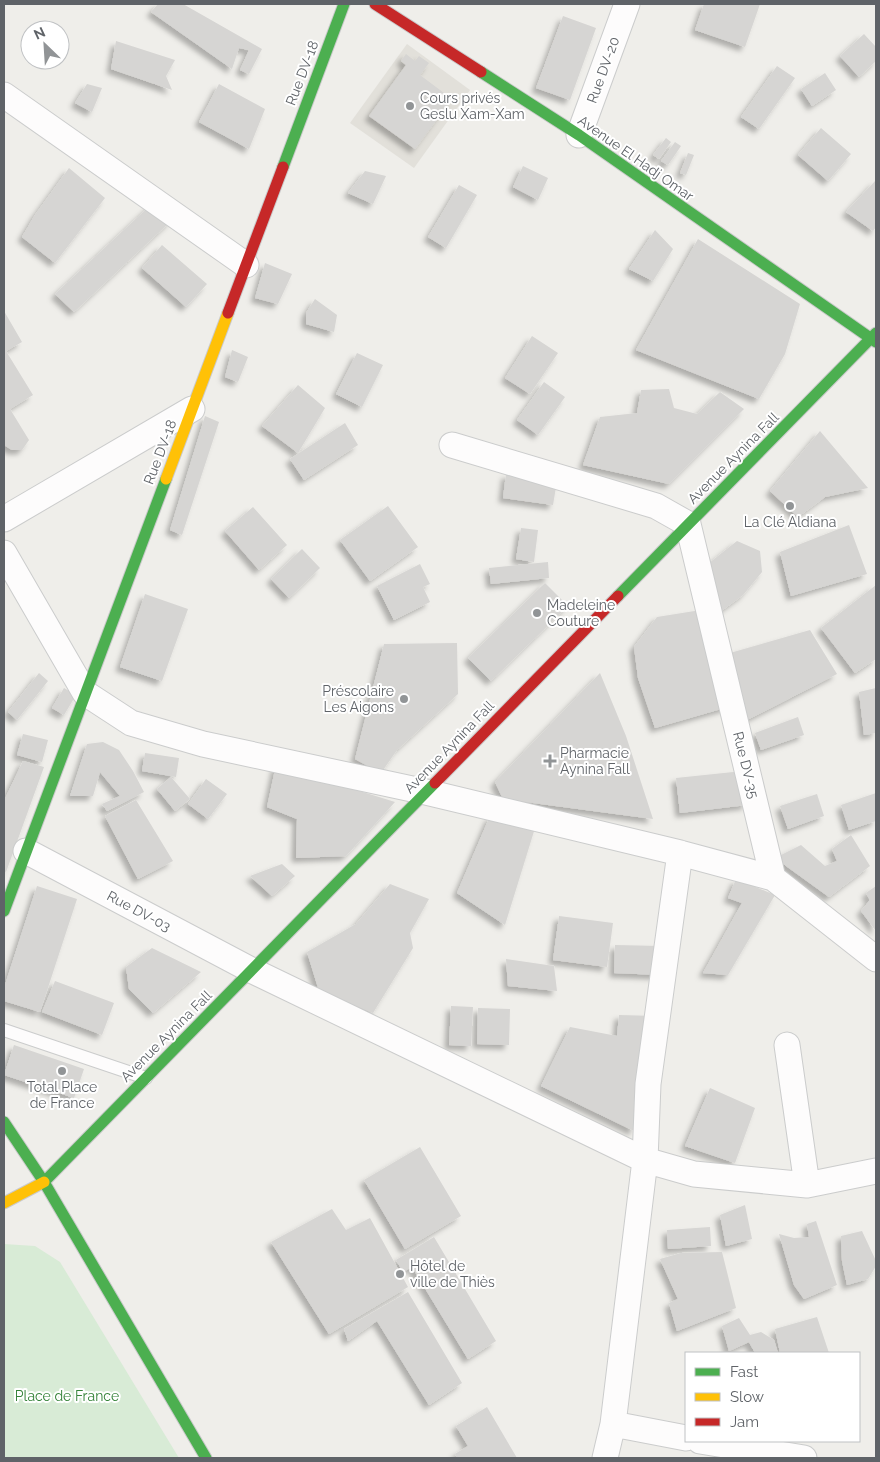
<svg xmlns="http://www.w3.org/2000/svg" width="880" height="1462" viewBox="0 0 880 1462" font-family="Raleway,sans-serif">
<defs>
<filter id="shadow"><feDropShadow dx="-4.5" dy="4.5" stdDeviation="2.5" flood-color="#0004"/></filter>
</defs>
<rect width="100%" height="100%" fill="#efeeea"/>
<path fill="#e2e0da" d="M407,44L470,90L414,168L350,123Z"/>
<path fill="#d8ebd6" d="M4,1244L35,1246L60,1262L179,1458H4Z"/>
<path fill="#d6d5d3" filter="url(#shadow)" d="M158,4H183L262,49L249,74L240,70L249,50L239,48L232,69L151,12Z
M704,4H760L745,47L695,30Z
M563,16L596,28L570,100L536,88Z
M864,34L876,47V61L859,77L840,56Z
M116,41L175,60L166,76L172,90L111,69Z
M406,54L415,61L419,56L429,63L420,75L452,99L415,149L369,116L406,65L401,61Z
M777,66L795,78L759,129L741,117Z
M825,73L836,90L812,106L801,89Z
M87,84L102,88L92,112L75,103Z
M219,84L265,109L249,149L199,122Z
M821,128L851,154L828,181L798,155Z
M666,138L671,142L659,159L653,155Z
M675,142L681,146L668,165L661,161Z
M688,153L694,155L686,175L680,173Z
M523,166L548,178L538,200L513,187Z
M69,168L105,198L55,263L22,237L35,215Z
M365,171L386,176L373,204L348,193Z
M876,180V227L873,231L846,212Z
M459,185L477,195L446,248L428,237Z
M153,203L172,220L74,312L55,294Z
M655,230L673,249L653,281L629,269Z
M698,239L800,304L785,354L759,399L636,350Z
M162,245L207,284L186,307L142,268Z
M265,263L292,274L278,304L255,298Z
M315,299L337,315L334,332L306,324V313Z
M4,311L22,342L6,351L33,395L10,409L29,440L22,450H12L4,445Z
M532,336L558,353L530,394L505,378Z
M232,350L248,357L238,382L225,377Z
M357,353L383,365L362,407L336,394Z
M544,382L565,397L538,435L517,420Z
M298,385L325,408L298,453L262,426Z
M669,389L674,408L697,414L720,392L744,409L669,484L583,465L600,417L637,413L641,390Z
M205,416L219,422L182,535L170,530Z
M345,423L358,445L304,480L290,459Z
M820,431L868,488L825,497L798,517L770,491Z
M506,474L557,481L553,505L503,498Z
M388,506L418,547L370,581L340,540Z
M253,507L287,545L259,570L225,531Z
M849,525L867,574L791,596L780,552Z
M521,528L538,530L534,562L516,559Z
M737,541L760,551L762,572L743,595L720,612L708,564Z
M302,549L320,568L289,598L271,579Z
M548,562L549,578L491,584L489,568Z
M420,564L430,584L423,587L430,602L394,620L377,586Z
M545,583L568,606L491,681L468,658Z
M876,585V659L855,673L821,628Z
M145,594L188,609L162,681L120,667Z
M701,610L728,707L655,728L638,678L634,647L657,617Z
M810,630L837,674L747,720L730,653Z
M457,643L458,694L397,750L381,773L355,759L384,644Z
M39,673L48,681L17,720L8,712Z
M600,673L626,736L653,819L503,799L495,782Z
M64,688L76,695L64,715L52,708Z
M876,688V733L864,735L859,692Z
M798,717L804,735L761,750L755,733Z
M23,734L48,740L42,762L17,755Z
M103,742L119,750L133,771L144,792L107,811L102,804L120,796L100,772L93,796H70L87,744Z
M145,753L179,758L176,777L142,771Z
M23,761L44,767L6,872L4,871V801Z
M276,765L395,802L346,856L296,858L297,819L267,807Z
M743,771L747,805L680,813L676,778Z
M171,777L190,799L175,811L157,789Z
M206,779L227,794L208,819L188,804Z
M876,793V821L849,830L841,805Z
M817,794L824,816L788,829L780,806Z
M136,800L173,861L138,879L105,816Z
M490,816L535,828L505,925L457,893Z
M851,835L870,866L829,897L775,858L801,845L825,866L837,861L832,849Z
M282,864L295,876L272,896L250,876Z
M736,879L775,895L728,975L703,973L742,903L728,898Z
M390,884L429,899L410,933L413,948L373,1013L319,991L307,952L356,924Z
M37,886L77,899L40,1012L4,1001V988Z
M876,886V931L861,911L870,900L866,893Z
M559,916L613,923L607,967L553,960Z
M615,945L661,946L660,975L614,973Z
M152,948L201,972L153,1013L129,989L126,967Z
M506,959L554,966L557,991L508,986Z
M55,981L114,1003L102,1035L42,1012Z
M451,1006L473,1007L471,1046L449,1045Z
M478,1008L510,1009L509,1045L477,1044Z
M619,1015L656,1016L634,1131L541,1086L570,1027L617,1036Z
M14,1045L84,1069L74,1098L4,1075Z
M710,1088L755,1108L735,1163L685,1146Z
M420,1147L461,1216L405,1249L364,1180Z
M745,1205L752,1239L726,1246L720,1215Z
M332,1209L346,1230L370,1218L408,1287L329,1334L271,1242Z
M816,1221L837,1285L804,1299L794,1285L779,1234L794,1238L809,1237L807,1224Z
M710,1227L711,1246L668,1249L667,1230Z
M862,1231L876,1261V1266L868,1279L847,1285L842,1261L841,1236Z
M434,1237L496,1341L468,1359L412,1267L403,1272L396,1260Z
M722,1252L736,1308L677,1331L669,1303L678,1299L660,1259L681,1253Z
M408,1292L462,1383L429,1405L377,1321L348,1341L344,1329Z
M817,1317L829,1353H780L775,1329Z
M739,1318L750,1335L761,1332L774,1340L778,1353H755L749,1342L729,1351L722,1326Z
M487,1407L517,1458H458L455,1454L468,1446L456,1426Z"/>
<g fill="none" stroke-linecap="round" stroke-linejoin="round">
<g stroke="#cbcccc" stroke-width="14">
<path id="lane" d="M4,1030L146,1078"/>
</g>
<g stroke="#cbcccc" stroke-width="27">
<path id="street" d="M4,95L246,265
M579,135L627,4
M452,445L656,506L688,524L773,878L876,959
M4,519L192,409
M4,553L85,693L131,723L203,744L426,792L680,853L773,878
M26,851L251,970L645,1160L694,1174L807,1185L876,1171
M787,1045L807,1185
M613,1424L686,1438
M700,1441L804,1458
M605,1458L613,1424L645,1160L648,1084L680,853"/>
</g>
<g stroke="#cacacb" stroke-width="13">
<path id="fast" d="M481,72L579,135L876,342
M283,167L344,4
M618,596L876,333
M4,911L166,479
M4,1122L44,1182L206,1458
M44,1182L435,783"/>
</g>
<g stroke="#cacacb" stroke-width="13">
<path id="slow" d="M166,479L228,313
M4,1203L44,1182"/>
</g>
<g stroke="#cacacb" stroke-width="13">
<path id="jam" d="M375,4L481,72
M228,313L283,167
M435,783L618,596"/>
</g>
<use href="#lane" stroke="#fdfcfc" stroke-width="12"/>
<use href="#street" stroke="#fdfcfc" stroke-width="25"/>
<use href="#fast" stroke="#4caf50" stroke-width="11"/>
<use href="#slow" stroke="#ffc107" stroke-width="11"/>
<use href="#jam" stroke="#c62828" stroke-width="11"/>
</g>
<g fill="#919496" stroke="#fff" stroke-width="2">
<circle cx="410" cy="106" r="5"/>
<circle cx="790" cy="506" r="5"/>
<circle cx="537" cy="613" r="5"/>
<circle cx="404" cy="699" r="5"/>
<path d="M547.5 753.5h5v5h5v5h-5v5h-5v-5h-5v-5h5z"/>
<circle cx="62" cy="1071" r="5"/>
<circle cx="400" cy="1274" r="5"/>
</g>
<g text-anchor="middle" dominant-baseline="central" stroke-width="4" stroke-linejoin="round" paint-order="stroke">
<g font-size="14" fill="#5f6368" stroke="#fff">
<text transform="translate(603 70) rotate(-70)">Rue DV-20</text>
<text transform="translate(302 73) rotate(-69)">Rue DV-18</text>
<text transform="translate(636 158) rotate(35)">Avenue El Hadj Omar</text>
<text transform="translate(160 452) rotate(-69)">Rue DV-18</text>
<text transform="translate(733 458) rotate(-45)">Avenue Aynina Fall</text>
<text transform="translate(449 747) rotate(-46)">Avenue Aynina Fall</text>
<text transform="translate(746 765) rotate(76)">Rue DV-35</text>
<text transform="translate(139 911) rotate(28)">Rue DV-03</text>
<text transform="translate(166 1036) rotate(-45)">Avenue Aynina Fall</text>
</g>
<g font-size="14" fill="#5f6368" stroke="#fff" text-anchor="start">
<text x="420" y="98">Cours privés<tspan x="420" dy="16">Geslu Xam-Xam</tspan></text>
<text x="790" y="522" text-anchor="middle">La Clé Aldiana</text>
<text x="547" y="605">Madeleine<tspan x="547" dy="16">Couture</tspan></text>
<text x="394" y="691" text-anchor="end">Préscolaire<tspan x="394" dy="16">Les Aigons</tspan></text>
<text x="560" y="753">Pharmacie<tspan x="560" dy="16">Aynina Fall</tspan></text>
<text x="62" y="1087" text-anchor="middle">Total Place<tspan x="62" dy="16">de France</tspan></text>
<text x="410" y="1266">Hôtel de<tspan x="410" dy="16">ville de Thiès</tspan></text>
</g>
<g font-size="14" fill="#348238" stroke="#fff">
<text x="67" y="1396">Place de France</text>
</g>
</g>
<rect width="880" height="1462" fill="none" stroke="#5f6368" stroke-width="10"/>
<rect x="685" y="1352" width="175" height="90" fill="#ffffff" stroke="#bfc1c3"/>
<rect x="695" y="1368" width="25" height="8" fill="#4caf50" stroke="#bfc1c3"/>
<text x="730" y="1377" font-size="15" fill="#5f6368">Fast</text>
<rect x="695" y="1393" width="25" height="8" fill="#ffc107" stroke="#bfc1c3"/>
<text x="730" y="1402" font-size="15" fill="#5f6368">Slow</text>
<rect x="695" y="1418" width="25" height="8" fill="#c62828" stroke="#bfc1c3"/>
<text x="730" y="1427" font-size="15" fill="#5f6368">Jam</text>
<g transform="translate(45 45) rotate(335)"><circle r="24" fill="#ffffff" stroke="#bfc1c3"/>
<path d="M0-4L9 19L0 12L-9 19Z" fill="#919496"/>
<text y="-8" font-size="14" font-weight="bold" text-anchor="middle" fill="#5f6368">N</text>
</g>
</svg>
